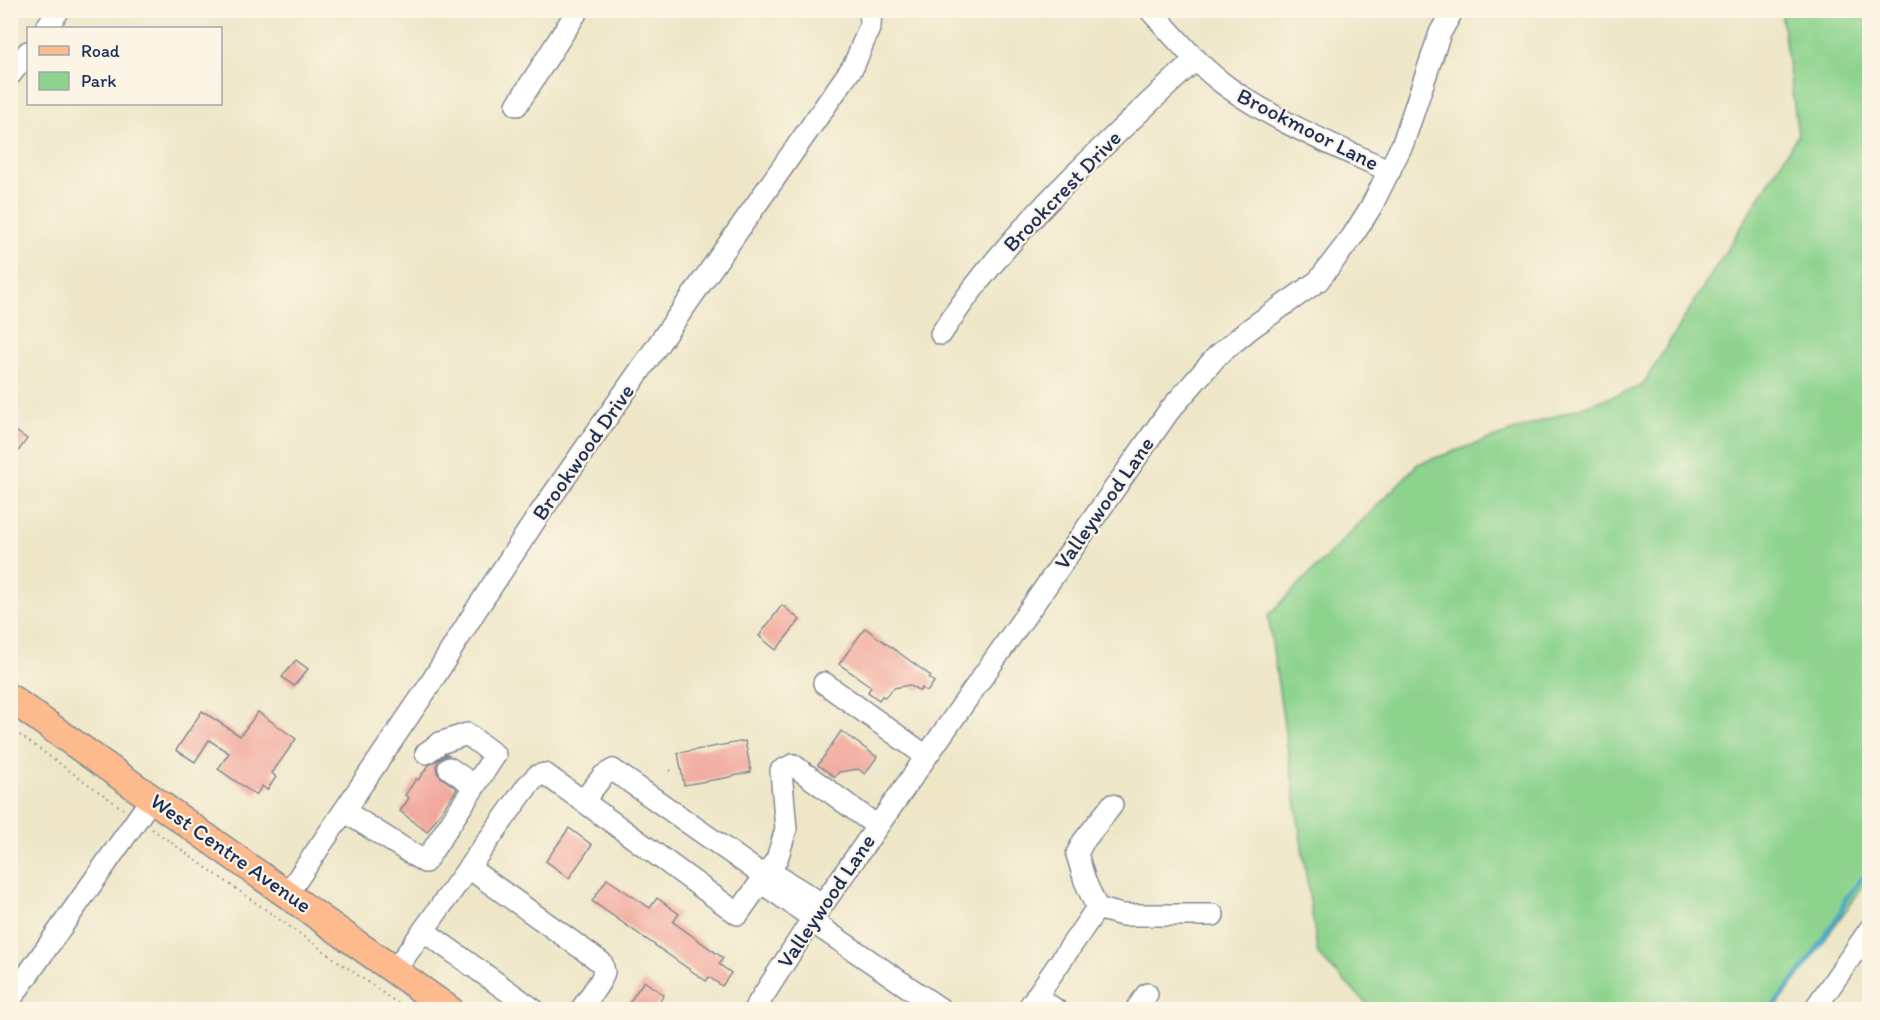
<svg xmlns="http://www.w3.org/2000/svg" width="1880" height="1020" viewBox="0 0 1880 1020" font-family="Itim,sans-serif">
<rect width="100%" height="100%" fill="#fcf5e5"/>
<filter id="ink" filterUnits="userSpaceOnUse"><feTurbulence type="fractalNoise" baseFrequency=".0167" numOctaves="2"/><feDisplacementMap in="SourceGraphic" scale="12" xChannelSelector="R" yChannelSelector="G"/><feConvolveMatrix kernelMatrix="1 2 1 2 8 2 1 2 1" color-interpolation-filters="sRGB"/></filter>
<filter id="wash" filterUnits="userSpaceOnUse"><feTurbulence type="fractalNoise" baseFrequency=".008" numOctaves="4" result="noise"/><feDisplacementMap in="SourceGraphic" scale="24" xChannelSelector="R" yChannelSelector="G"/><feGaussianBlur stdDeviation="1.35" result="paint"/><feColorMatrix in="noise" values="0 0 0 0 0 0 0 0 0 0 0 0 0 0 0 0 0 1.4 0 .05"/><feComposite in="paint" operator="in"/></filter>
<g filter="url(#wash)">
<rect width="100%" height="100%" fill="#eee6c7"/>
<path fill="#8dd38e" stroke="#548176" stroke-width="1.5" d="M1781,11H1869V878L1775,1009H1372L1318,955L1268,616L1418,464L1642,386L1798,135Z"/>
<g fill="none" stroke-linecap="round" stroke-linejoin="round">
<path stroke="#49a8c8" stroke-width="4.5" d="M1770,1010L1806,965L1840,913L1846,898L1870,869"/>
</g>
<g id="blocks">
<path fill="#f1a79c" d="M10,427L27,439L10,463Z
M782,605L800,620L776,650L759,636Z
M865,628L931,676L929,678L934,682L927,692L922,688L920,691L909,685L894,688L885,697L882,696L879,700L868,692L871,687L869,685L839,664Z
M296,660L308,669L294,686L282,677Z
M202,711L240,736L258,712L296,739L272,773L276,777L267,790L262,786L256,795L218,769L229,753L209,740L195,762L176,750Z
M841,731L877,757L865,774L858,769L839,772L835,777L818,765Z
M745,741L751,772L725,778L684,785L678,753Z
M446,754L449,755L443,757L438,761L436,766L437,773L442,778L457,789L427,832L400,811L409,798L405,795L416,779L418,780L429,765Z
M569,828L592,845L569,878L546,861Z
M607,879L650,908L657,898L679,914L673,922L723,958L719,964L731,973L722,986L709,977L706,981L592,901Z
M644,981L664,995L654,1010H624Z"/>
</g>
</g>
<g filter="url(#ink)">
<use href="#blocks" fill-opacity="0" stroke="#848a92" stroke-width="1.5"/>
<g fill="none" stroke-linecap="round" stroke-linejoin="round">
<g stroke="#848a92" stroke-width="24">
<path id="minor" d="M1150,10C1175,37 1199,67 1229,88C1279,123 1335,146 1390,171
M46,28L59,10
M10,75L28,52
M517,105L578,10
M941,334C1007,232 1107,142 1196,59
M824,683L926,756
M449,768L475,786
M583,801L738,914L777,859L786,829L781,771L793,765L877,826
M344,811L425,862L495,755L467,734L440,743L426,753
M469,868L602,963L604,972L601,980L581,1010
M288,893L427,689L476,610L538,516L854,65L870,26L871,10
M1097,908L1085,881L1077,854L1083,842L1112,805
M1097,908L1122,915H1213
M813,918L768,887L764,876H777L822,904
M811,921L942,1010
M424,931L534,1010
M395,970L528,785L537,776L545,774L583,801L603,776L613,770L764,876
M1036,996L1056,1010
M10,1000L152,798
M754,1010L811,921L1169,411L1217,356L1251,328L1318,281L1352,237L1371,207L1403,143L1440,33L1453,10
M1027,1010L1097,908
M1136,1010L1147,994
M1814,1010L1870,929"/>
</g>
<g stroke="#848a92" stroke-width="30">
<path id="major" d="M10,698L450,1010"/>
</g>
<path stroke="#848a92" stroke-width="2" stroke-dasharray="1.5 4.5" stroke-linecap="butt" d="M10,728L123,809
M670,771L672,769
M152,829L407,1010"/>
<use href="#minor" stroke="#fff" stroke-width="21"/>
<use href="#major" stroke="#fcba8d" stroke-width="27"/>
</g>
</g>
<g text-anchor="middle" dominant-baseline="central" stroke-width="4.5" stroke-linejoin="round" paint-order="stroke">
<g font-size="22" fill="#1b2f5e" stroke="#fcf5e5">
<text transform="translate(1308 129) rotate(27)">Brookmoor Lane</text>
<text transform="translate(1062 191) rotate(-46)">Brookcrest Drive</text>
<text transform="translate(583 452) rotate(-55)">Brookwood Drive</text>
<text transform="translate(1104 503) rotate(-55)">Valleywood Lane</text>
<text transform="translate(231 853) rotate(35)">West Centre Avenue</text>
<text transform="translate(826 901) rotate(-56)">Valleywood Lane</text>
</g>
</g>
<rect width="1880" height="1020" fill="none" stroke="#fcf5e5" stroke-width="36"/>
<rect x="27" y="27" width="195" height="78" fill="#fcf5e5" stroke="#a2a6af" stroke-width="1.5"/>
<rect x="39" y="46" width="30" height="9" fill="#fcba8d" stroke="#a2a6af" stroke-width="1.5"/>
<text x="81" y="57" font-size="18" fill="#1b2f5e">Road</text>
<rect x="39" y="72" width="30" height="18" fill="#8dd38e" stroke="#a2a6af" stroke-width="1.5"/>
<text x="81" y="87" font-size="18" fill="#1b2f5e">Park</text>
</svg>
